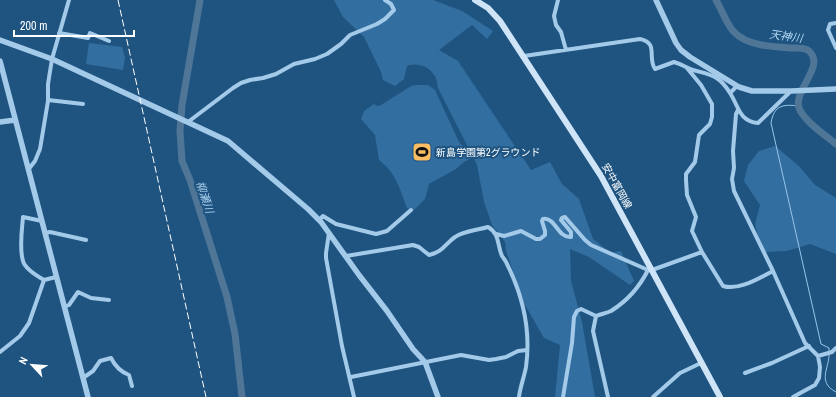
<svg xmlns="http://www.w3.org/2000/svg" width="836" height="397" viewBox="0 0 836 397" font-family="'Archivo Narrow','Noto Sans JP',sans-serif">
<rect width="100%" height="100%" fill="#1f5481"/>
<path fill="#326ea0" d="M334,0H433L462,11L493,31L487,39L472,25L439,50L458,61L531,170L550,162L562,184L579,199L593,239L611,253L621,251L634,281L630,285L589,257L570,249L571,281L582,322L595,397H555L560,345L544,338L525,305L506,251L505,242L492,225L484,202L477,165L438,88C437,84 437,78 434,75C429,66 416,62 407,66L404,79L395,86L383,80L381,72L364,37L343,17Z
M89,43L122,47L125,57L123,70L86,64Z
M416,85H428L435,90L459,142L463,146L470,159L464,162L456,169L429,184L425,199L413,211L407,208C399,188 397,174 379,160L375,135L361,119L364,111L374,104L377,106L381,105L411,86Z
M775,146L799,166L815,185L836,198V254L810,244L787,251L766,252L760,245L755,224L760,205L744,181L748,165L759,151Z"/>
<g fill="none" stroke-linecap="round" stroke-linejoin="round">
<path stroke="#98c6ea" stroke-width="1" d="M799,106C783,104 774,105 771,123L821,344L829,348V351
M829,354C830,367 816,382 836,392"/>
<path stroke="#4f7697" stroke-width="7" d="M200,0L182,105L180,131L182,161L190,180L227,297L235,334L242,397
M716,0C722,10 726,23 734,32C747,46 774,47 792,48C797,48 805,47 809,51C826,66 793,90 799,108C804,121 825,135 836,144"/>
<path stroke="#a4cae9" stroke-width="4" d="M558,0L554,16L556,25L561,32L566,50
M836,23L830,24L828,30L836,48
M59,33L88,38L90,33L109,41
M524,56L640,39C659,43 647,57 655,69L674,62C681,64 687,68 693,70C711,75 719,75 730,93
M687,68L701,85L712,104V117L710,124L699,135L695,162L686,174V180L687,195L696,217L692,231L702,252
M737,86L730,93C739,107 739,121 758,123L791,91
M48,100L83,104
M738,110L736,114L733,151L734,168L732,179L734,191L773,271L805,343L818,356L820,367L819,378L815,385L793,397
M188,122L233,88L241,83L250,80L263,78L276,74L294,64L315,59L327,54L341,44L350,35L377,24L385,19L394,10L391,4L385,0
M28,170L35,161L40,149L48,101V84L52,59L69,0
M319,220L323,216L336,224L376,234L387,231L411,210
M42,221L23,217C22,230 19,248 23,261C25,269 37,276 44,280L56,277
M45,233L50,232L86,240
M329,233L326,253V258L342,346L354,397
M496,234L504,236L521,231L536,239H540L545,235V231L542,221L543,219C556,217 557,238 571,237V232L561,220L562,218L565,217L585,240L591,245L648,270H652L702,252L723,286C739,291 759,278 773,271
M346,256L413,245L419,247L429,255C443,252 445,244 455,237C463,231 478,230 488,227C500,234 497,245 502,256C504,259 506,261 507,264C523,296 531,331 526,367C524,378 520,387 519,397
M64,307L69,305L78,292L91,298L109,300
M596,316L593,331L608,397
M0,352L20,336L29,323L44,280
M818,356L832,352L836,348
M745,373L772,363L809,346
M351,377L461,355L489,360L496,359L506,357L518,351L527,350
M83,378L93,371L100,361L111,358C115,366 121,372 129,375L132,386
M563,397L572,343L574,317L577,311L581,309L596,316C601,314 607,313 611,311C627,301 640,286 648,270
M653,397L680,373L701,363"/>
<path stroke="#a4cae9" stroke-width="5.5" d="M656,0L676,43L681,50L690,57L739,87L752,91H791L836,89
M0,40L52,59L228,141L308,209L321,222L359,275L387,311L413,349L425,362L438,397
M0,61L88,397
M0,122L15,120"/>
<path stroke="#cfe4f7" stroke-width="6" d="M475,0L488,8L500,21L601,176L720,397"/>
<path stroke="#fff" stroke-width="1" stroke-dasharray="7 3" stroke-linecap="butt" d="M118,0L206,397"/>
</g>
<defs>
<g id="stadium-square" transform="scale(1)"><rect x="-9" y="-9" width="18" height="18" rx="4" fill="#f7be64" stroke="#1f5481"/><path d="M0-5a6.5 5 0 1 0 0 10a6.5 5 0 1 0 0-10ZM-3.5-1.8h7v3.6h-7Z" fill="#111"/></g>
</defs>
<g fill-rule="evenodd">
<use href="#stadium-square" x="422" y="152"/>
</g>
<g text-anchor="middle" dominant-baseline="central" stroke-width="4" stroke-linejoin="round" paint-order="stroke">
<g font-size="10" fill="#fff" stroke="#1f5481" text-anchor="start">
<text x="436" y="152">新島学園第2グラウンド</text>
</g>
<g font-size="10" fill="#fff" stroke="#1f5481">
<text transform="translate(617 186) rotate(61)">安中富岡線</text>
</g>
<g font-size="11" font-style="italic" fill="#afd4f0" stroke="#1f5481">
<text transform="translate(786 36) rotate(8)">天神川</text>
<text transform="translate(205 197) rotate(72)">柳瀬川</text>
</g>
</g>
<g transform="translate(32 365) rotate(296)" stroke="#1f5481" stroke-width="3" paint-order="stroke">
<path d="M0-3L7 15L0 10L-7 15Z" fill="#ffffff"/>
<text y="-6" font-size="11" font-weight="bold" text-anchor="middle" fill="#ffffff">N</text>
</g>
<path d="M14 30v6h120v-6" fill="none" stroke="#ffffff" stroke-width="2"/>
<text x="20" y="30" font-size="12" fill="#ffffff" stroke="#1f5481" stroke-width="3" paint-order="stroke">200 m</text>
</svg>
